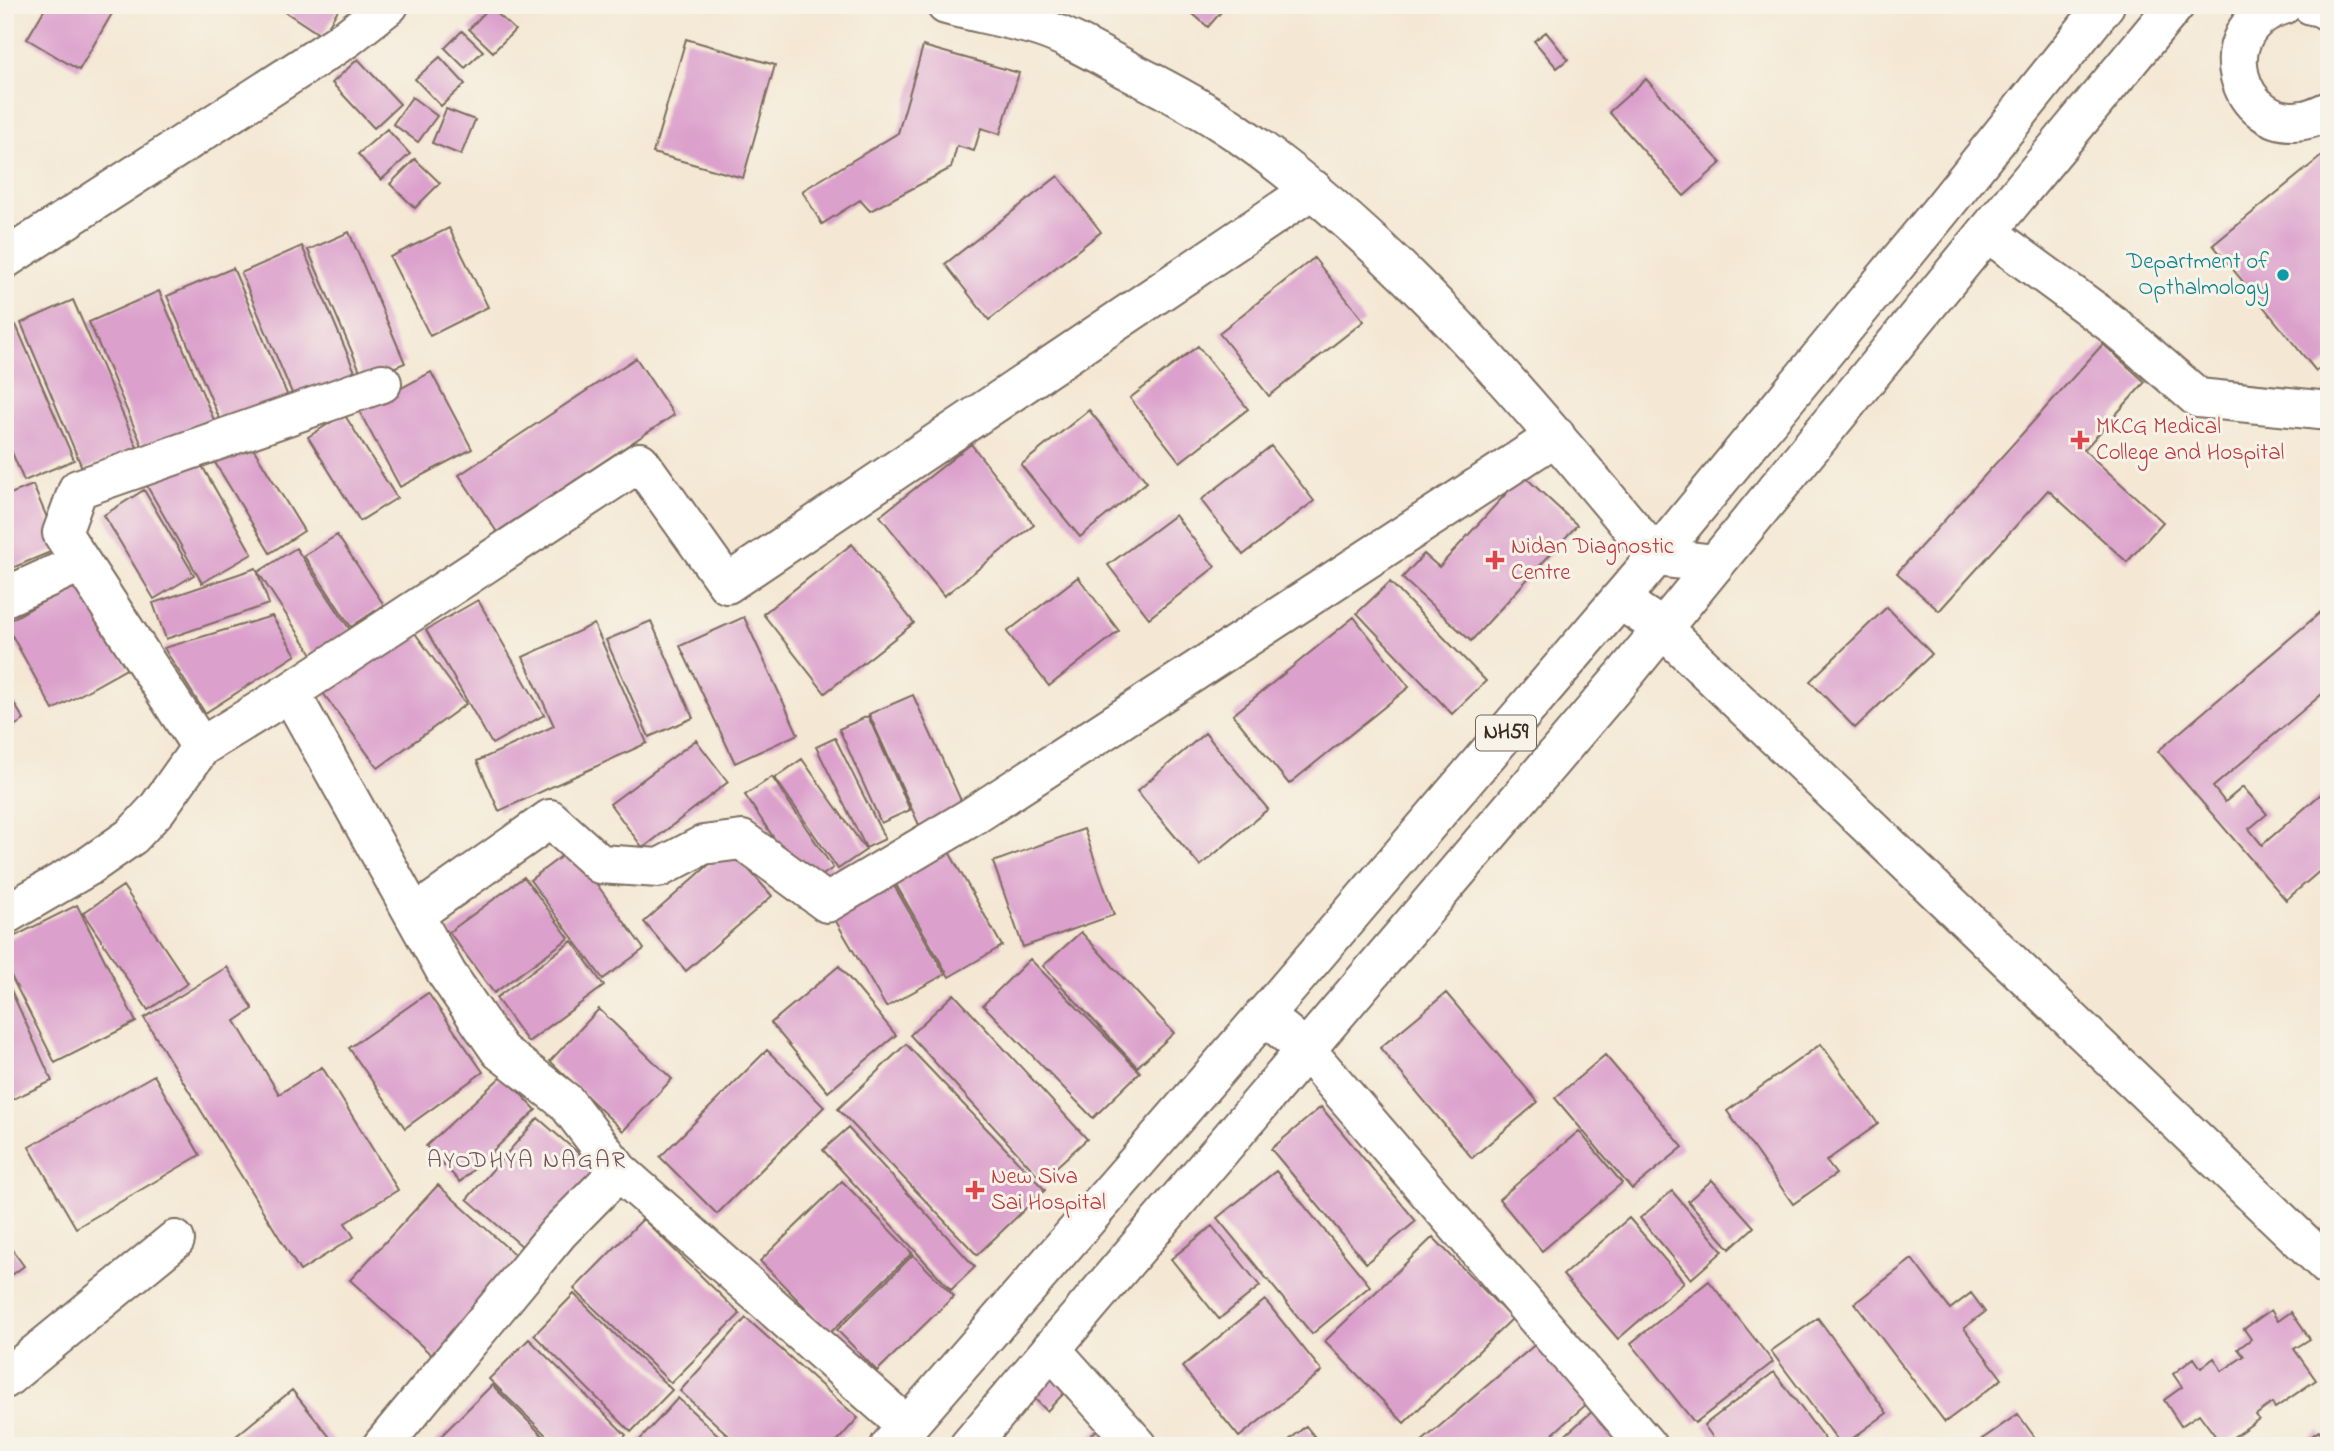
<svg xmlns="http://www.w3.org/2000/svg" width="2334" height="1451" viewBox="0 0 2334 1451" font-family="'Indie Flower',sans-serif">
<rect width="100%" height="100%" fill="#f7f3e8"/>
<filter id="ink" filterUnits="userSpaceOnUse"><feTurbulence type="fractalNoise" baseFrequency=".0143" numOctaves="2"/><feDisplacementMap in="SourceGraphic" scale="14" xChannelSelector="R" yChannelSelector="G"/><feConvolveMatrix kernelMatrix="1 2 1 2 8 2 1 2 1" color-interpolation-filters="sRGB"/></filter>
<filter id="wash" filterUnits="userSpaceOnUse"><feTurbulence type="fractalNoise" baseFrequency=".00686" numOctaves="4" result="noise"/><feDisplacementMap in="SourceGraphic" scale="28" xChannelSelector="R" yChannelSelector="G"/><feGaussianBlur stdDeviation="1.57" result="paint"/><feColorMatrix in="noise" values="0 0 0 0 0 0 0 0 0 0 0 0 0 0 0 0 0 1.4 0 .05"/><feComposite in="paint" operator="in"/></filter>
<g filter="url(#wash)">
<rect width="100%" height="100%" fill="#f4e8d4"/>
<g id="blocks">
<path fill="#dba0cc" d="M47,5H117L79,70L27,39Z
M275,5H341L322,36Z
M1186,5H1227L1208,27L1185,7Z
M490,7L515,30L493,52L469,29Z
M462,31L483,51L465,68L445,48Z
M1546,32L1568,59L1557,68L1534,41Z
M686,39L775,65L743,178L653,153Z
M923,46L1019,73L1000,134L981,128L974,151L957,146L951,168L870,211L860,200L822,224L802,191L898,133Z
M440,57L465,84L441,106L415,79Z
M358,59L400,104L374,128L332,83Z
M1646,79L1721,163L1684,196L1609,112Z
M412,97L437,116L418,142L393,124Z
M446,109L475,120L461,155L432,143Z
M387,129L410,154L381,180L358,154Z
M2329,150V360L2316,371L2213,245Z
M415,159L440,183L415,208L390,184Z
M1058,176L1101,232L989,320L945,264Z
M449,228L488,307L430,336L390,257Z
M349,232L405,363L364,380L308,250Z
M302,246L358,379L297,405L241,273Z
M1314,258L1364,321L1269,396L1219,333Z
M233,268L292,406L226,434L167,296Z
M159,291L214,420L144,450L89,322Z
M73,300L137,447L83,470L21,323Z
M16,325L74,460L24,481L5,436V329Z
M2103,344L2145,382L2084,450L2163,522L2127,562L2048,490L1939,611L1897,573Z
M1198,346L1248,409L1180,462L1130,398Z
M636,358L674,415L497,532L459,475Z
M431,372L472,449L400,487L359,411Z
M1089,410L1147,482L1080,537L1021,465Z
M344,414L397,498L360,521L308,437Z
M248,440L304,531L270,553L214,461Z
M971,444L1034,525L944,596L880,516Z
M1271,446L1314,501L1243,555L1201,500Z
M197,457L252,554L202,583L147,486Z
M1523,475L1577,525L1471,641L1402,578L1424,554L1439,567Z
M33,485L60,548L5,571V496Z
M144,490L194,575L154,599L104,515Z
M1175,515L1215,567L1149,618L1108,565Z
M337,535L384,605L351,627L304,556Z
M852,544L914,623L825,693L763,614Z
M296,548L350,630L312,654L258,572Z
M256,568L269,604L166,639L153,603Z
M1078,577L1119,631L1049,686L1007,632Z
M80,581L128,668L53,710L5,623Z
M1390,582L1486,681L1452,714L1357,613Z
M478,600L544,715L492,744L426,630Z
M2329,605V688L2213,787L2225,802L2243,787L2267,814L2249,829L2262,845L2329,787V863L2286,900L2158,751Z
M1887,607L1932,654L1855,728L1810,681Z
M272,616L296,655L205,713L164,648Z
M744,617L798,734L735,763L680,646Z
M1354,617L1409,687L1289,784L1233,715Z
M651,621L693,718L649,737L606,640Z
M594,624L647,743L499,811L477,761L554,726L523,657Z
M412,629L466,704L378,768L323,693Z
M5,688L24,720L5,731Z
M913,695L963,805L919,825L869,714Z
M868,716L910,810L881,823L839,729Z
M1205,733L1268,809L1200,866L1137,791Z
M835,738L885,839L866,848L816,747Z
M696,740L728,782L643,848L610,804Z
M802,759L866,850L838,869L775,778Z
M772,777L833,868L806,886L745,795Z
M1084,829L1114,915L1023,947L993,862Z
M729,847L772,896L686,971L644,922Z
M571,849L644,949L603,979L530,880Z
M948,850L1002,946L949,977L894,881Z
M524,877L569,938L494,993L449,932Z
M889,877L945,974L886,1007L830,911Z
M123,886L188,983L148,1010L83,913Z
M77,905L136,1022L55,1063L5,964V941Z
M1081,932L1174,1033L1137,1067L1043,966Z
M572,941L604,986L528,1042L496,998Z
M1030,959L1140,1072L1093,1118L983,1005Z
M839,966L896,1035L828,1092L771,1023Z
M227,967L253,1009L235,1021L279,1094L322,1067L398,1190L345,1223L354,1237L300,1271L144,1018Z
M5,977L52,1081L5,1103Z
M428,993L483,1072L405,1128L349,1048Z
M1446,993L1538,1102L1472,1158L1380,1048Z
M954,994L1087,1139L1042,1180L910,1035Z
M599,1009L672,1079L623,1131L550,1061Z
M906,1044L1045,1190L977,1255L838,1109Z
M1821,1044L1878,1124L1826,1161L1836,1174L1793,1204L1727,1111Z
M767,1050L824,1107L717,1214L660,1157Z
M1605,1055L1683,1147L1632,1189L1555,1098Z
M154,1075L200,1155L76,1228L29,1147Z
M503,1075L536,1110L460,1182L426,1146Z
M1321,1107L1416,1221L1366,1263L1271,1149Z
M538,1118L600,1172L530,1253L467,1199Z
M848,1128L975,1267L951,1290L823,1150Z
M1579,1131L1622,1183L1542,1251L1499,1199Z
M1276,1171L1370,1286L1312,1334L1217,1218Z
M1712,1180L1754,1227L1730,1249L1688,1201Z
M842,1181L912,1253L830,1333L760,1261Z
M438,1185L526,1265L437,1360L350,1280Z
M1672,1191L1723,1251L1691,1279L1640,1218Z
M1629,1218L1684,1282L1618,1339L1563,1275Z
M643,1219L740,1314L671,1383L574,1289Z
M1212,1226L1260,1286L1219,1319L1171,1259Z
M1433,1237L1512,1319L1404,1423L1325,1341Z
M5,1240L24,1266L5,1280Z
M913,1255L954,1296L877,1371L837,1330Z
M1912,1259L1950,1309L1971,1293L1985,1312L1964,1328L2002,1379L1945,1422L1855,1303Z
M1709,1281L1773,1362L1695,1423L1631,1343Z
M574,1294L672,1390L631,1432L534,1335Z
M1265,1300L1322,1371L1239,1437L1182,1367Z
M2271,1310L2278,1321L2291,1312L2310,1339L2294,1349L2316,1380L2275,1408L2272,1403L2256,1415L2259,1419L2222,1445L2199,1414L2181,1426L2164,1400L2182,1387L2173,1374L2194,1358L2201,1368L2214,1358L2222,1371L2244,1356L2238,1349L2251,1339L2244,1329Z
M746,1318L858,1418L833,1446H740L680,1391Z
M1818,1318L1887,1413L1842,1446L1771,1351Z
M529,1339L626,1435L616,1446H557L489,1379Z
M1538,1342L1589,1402L1539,1446H1422L1420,1443Z
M1774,1372L1830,1446H1719L1704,1425Z
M1054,1373L1069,1388L1047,1411L1031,1395Z
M492,1385L553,1446H431Z
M292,1390L337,1446H224Z
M678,1398L730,1446H639L636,1444Z
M1595,1409L1623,1441L1618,1446H1553Z
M2018,1414L2041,1446H1981L1978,1442Z
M1306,1426L1322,1446H1282Z
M1100,1427L1116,1446H1079Z
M2319,1431L2329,1446H2297Z"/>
</g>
</g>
<g filter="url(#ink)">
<use href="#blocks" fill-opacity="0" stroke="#7c6c5e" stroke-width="2"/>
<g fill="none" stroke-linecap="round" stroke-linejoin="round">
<g stroke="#7c6c5e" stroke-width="42">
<path id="minor" d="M946,5C976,13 1008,18 1038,27C1070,37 1104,58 1133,73C1169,91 1206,111 1239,134C1402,249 1529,404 1656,557L1715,564
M2283,5C2205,29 2239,132 2303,120C2312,119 2321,114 2329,111
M2311,5L2320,7L2329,12
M1987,232L2112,324L2198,398L2329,411
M5,259L347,38L389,5
M5,597L80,563
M1620,600L1662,628L2329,1267
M290,692L640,462L727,584L1313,189
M201,747L62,533L78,489L382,383
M5,915L89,866L132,836L157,809L201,747L290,692L447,974L500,1051L566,1102L619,1171L908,1427
M414,915L550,819L600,864L659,868L703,845L742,840L827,903L973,816L1556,436
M1264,1015L1306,1050L1647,1446
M1051,1349L1138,1446
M5,1379L175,1240
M382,1446L559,1232L619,1171"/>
</g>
<g stroke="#7c6c5e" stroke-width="42">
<path id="highway" d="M890,1446L1274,1004L1656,557L1942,209L2105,5
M969,1446L1626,673L1987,232L2175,5"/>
</g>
<use href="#minor" stroke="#fff" stroke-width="38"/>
<use href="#highway" stroke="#fff" stroke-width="38"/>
</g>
</g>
<circle fill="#0f9aa8" stroke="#f7f3e8" stroke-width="2.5" cx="2283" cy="275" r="7"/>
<g fill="#e0444e" stroke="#f7f3e8" stroke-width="2.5">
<path d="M2076.5 429.5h7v7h7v7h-7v7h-7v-7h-7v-7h7z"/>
<path d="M1491.5 549.5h7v7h7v7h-7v7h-7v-7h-7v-7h7z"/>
<path d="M971.5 1179.5h7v7h7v7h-7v7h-7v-7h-7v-7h7z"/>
</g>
<g text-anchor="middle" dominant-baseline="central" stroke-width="6" stroke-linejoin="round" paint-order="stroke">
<rect fill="#f7f3e8" stroke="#73665b" stroke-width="2" x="1476" y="715.5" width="60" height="35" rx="5"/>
<g font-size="21" font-weight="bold" fill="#3b2a1e">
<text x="1506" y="733">NH59</text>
</g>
<g font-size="23" fill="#0d838f" stroke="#f7f3e8" text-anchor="end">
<text x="2269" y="262">Department of<tspan x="2269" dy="26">Opthalmology</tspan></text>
</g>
<g font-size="23" fill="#be3a42" stroke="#f7f3e8" text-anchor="start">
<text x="2096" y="427">MKCG Medical<tspan x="2096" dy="26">College and Hospital</tspan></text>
<text x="1511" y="547">Nidan Diagnostic<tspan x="1511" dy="26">Centre</tspan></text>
<text x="991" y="1177">New Siva<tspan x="991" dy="26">Sai Hospital</tspan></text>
</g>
<g font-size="24" letter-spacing="2" fill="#73535b" stroke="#f7f3e8">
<text x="527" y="1161">AYODHYA NAGAR</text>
</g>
</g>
<rect width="2334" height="1451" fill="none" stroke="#f7f3e8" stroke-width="28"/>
</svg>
